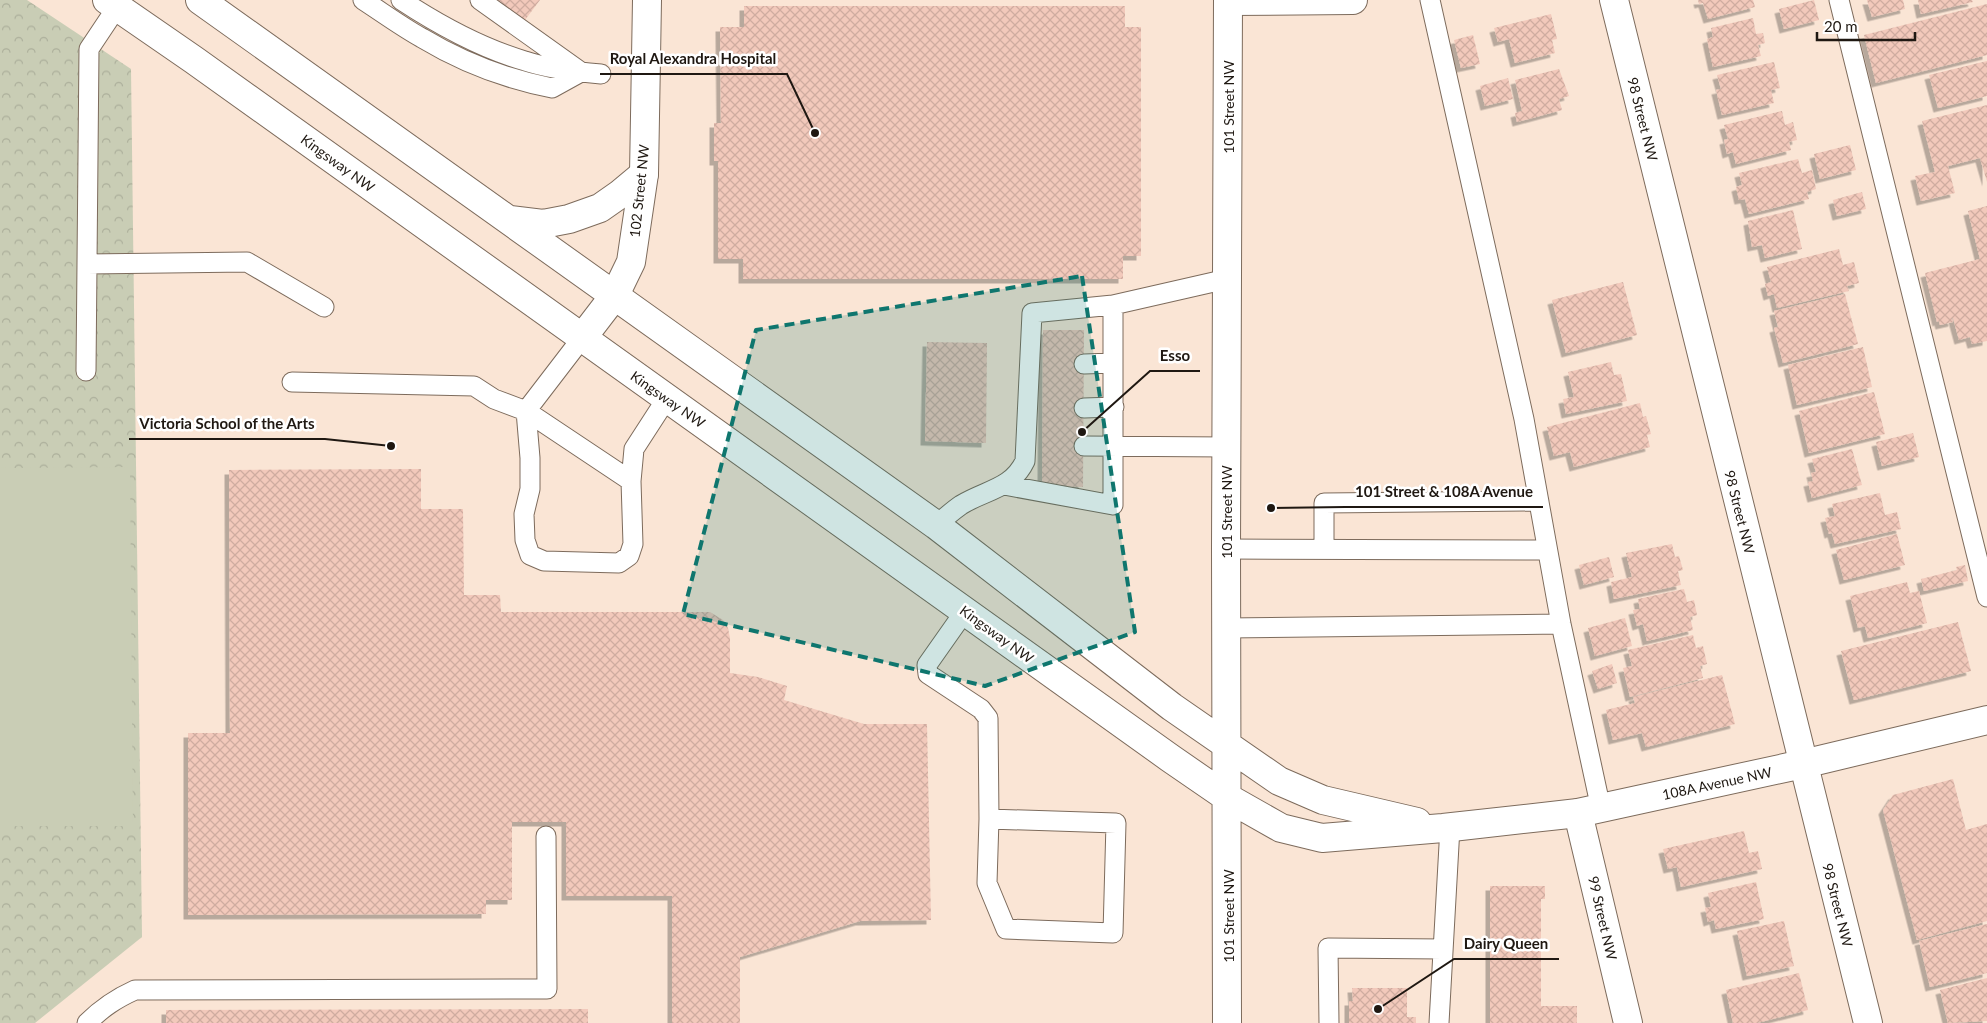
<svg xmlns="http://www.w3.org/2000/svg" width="1987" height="1023" viewBox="0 0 1987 1023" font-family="Lato,sans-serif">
<defs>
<pattern id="forest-crowns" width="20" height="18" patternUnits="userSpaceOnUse" patternTransform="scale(1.25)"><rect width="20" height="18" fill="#c9cdb5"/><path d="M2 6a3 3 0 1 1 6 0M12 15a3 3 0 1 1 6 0" fill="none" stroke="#acaf9b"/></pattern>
<pattern id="building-cross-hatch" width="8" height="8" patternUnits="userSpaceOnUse" patternTransform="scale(1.25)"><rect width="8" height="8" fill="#f2c9bb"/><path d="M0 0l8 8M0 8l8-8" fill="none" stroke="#cfaca0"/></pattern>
<filter id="shadow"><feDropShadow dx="-4.5" dy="4.5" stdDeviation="0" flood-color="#0004"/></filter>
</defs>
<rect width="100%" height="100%" fill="#fae5d5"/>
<path fill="url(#forest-crowns)" d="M0,0H27L131,69L142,937L35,1023H0Z"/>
<path fill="#c9cdb5" d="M130,467L133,826H0V468Z"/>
<path fill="url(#building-cross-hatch)" filter="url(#shadow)" d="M487,0H540L522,24Z
M1698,0H1753L1755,7L1708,19L1703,3L1699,4Z
M1814,0L1819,20L1784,29L1779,9Z
M1867,0H1903L1905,9L1872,17Z
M1918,0H1972L1973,2L1921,14Z
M1987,4V55L1876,83L1864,35Z
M744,6H1125V27H1141V256H1123V279H743V259H718V161H714V123H721L720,27H744Z
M1551,14L1557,39L1552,40L1555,53L1515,63L1509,39L1498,42L1494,28Z
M1753,18L1756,34L1763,33L1765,43L1758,45L1761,56L1713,67L1707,39L1713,37L1711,28Z
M1473,35L1480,64L1461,68L1454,40Z
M1987,61V96L1938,108L1929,75Z
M1774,62L1780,88L1771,90L1774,103L1722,115L1716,90L1721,89L1717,75Z
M1559,69L1569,96L1559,99L1562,110L1517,122L1515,113L1522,111L1515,80Z
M1508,78L1513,99L1485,106L1480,86Z
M1987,105V182L1980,158L1948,166L1955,193L1921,201L1915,176L1935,172L1922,121Z
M1782,111L1785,125L1793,122L1797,140L1789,142L1791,150L1736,164L1733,152L1727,154L1724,140L1728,139L1724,125Z
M1850,145L1856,170L1820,179L1814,154Z
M1798,159L1802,173L1812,170L1816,189L1807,192L1809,199L1749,214L1745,199L1739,200L1736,187L1742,185L1739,173Z
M1862,192L1866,209L1837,216L1833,200Z
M1987,206V341L1972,344L1970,337L1959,340L1953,318H1952L1953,322L1940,325L1939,321L1937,322L1925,273L1980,259L1968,211Z
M1793,210L1802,249L1765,258L1762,245L1752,247L1748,221Z
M1839,249L1843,265L1854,262L1859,283L1847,286L1849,291L1777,308L1774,294L1768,296L1765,284L1771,282L1767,267Z
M1623,282L1637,335L1566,353L1552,300Z
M1845,294L1858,344L1783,363L1774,328L1778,327L1774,311Z
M1043,330H1084L1083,487L1042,486Z
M927,342L987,343L986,443L925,441Z
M1863,347L1872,387L1797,405L1788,365Z
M1611,362L1614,375L1621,374L1627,401L1566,414L1563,399L1574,397L1568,372Z
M1874,392L1885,434L1809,453L1799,411Z
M1640,403L1643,417L1646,416L1651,434L1647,435L1650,447L1574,467L1570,452L1554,456L1547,427Z
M1913,433L1919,457L1882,466L1876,442Z
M1852,449L1862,485L1812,498L1808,482L1813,481L1811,473L1816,472L1812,459Z
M421,469V509H463L464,595H500L501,612H710L723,620L728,628L730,638V673L758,677L787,686L784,700L864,724H927L931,920L860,921L740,957V1023H672V896H566V822H512V900H486V914L188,915V733H230L229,470Z
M1880,493L1885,515L1897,512L1901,529L1835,544L1832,533L1829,534L1825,518L1835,516L1832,504Z
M1897,534L1905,565L1844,580L1836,550Z
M1672,544L1675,557L1679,556L1683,570L1678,571L1681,585L1614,599L1611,582L1632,577L1626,553Z
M1609,557L1614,577L1584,585L1579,565Z
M1965,565L1968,581L1924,591L1921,579L1957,570L1956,567Z
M1907,582L1910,593L1919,591L1927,623L1868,638L1865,626L1858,628L1850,596Z
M1684,589L1687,602L1694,600L1697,615L1690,617L1693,630L1647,641L1643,624L1637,626L1633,610L1640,609L1638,599Z
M1625,618L1632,646L1595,656L1588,628Z
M1958,622L1971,671L1854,700L1841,651Z
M1693,635L1696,648L1703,646L1707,664L1700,666L1703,678L1630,697L1623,668L1632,666L1628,650Z
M1612,664L1617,683L1598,689L1592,671Z
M1722,675L1735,724L1646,747L1642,733L1613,740L1606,710L1635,703L1633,697Z
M1953,779L1966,830L1987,824V921L1917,940L1883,810L1893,795Z
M1744,831L1749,853L1758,851L1762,869L1681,887L1677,867L1668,869L1663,849Z
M1756,882L1764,919L1716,929L1714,920L1708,922L1705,908L1711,907L1708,893Z
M1490,886H1545V899H1541V1006H1577V1023H1490Z
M1784,921L1794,966L1747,976L1737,931Z
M1987,924V973L1930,987L1919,941Z
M1799,973L1808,1010L1757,1023H1733L1726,990Z
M1987,978V1021L1948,1023L1940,990Z
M1352,988H1407V1017H1416V1023H1349V1001H1353Z
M588,1009V1023H166V1010Z"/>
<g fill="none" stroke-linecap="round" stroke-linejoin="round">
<g stroke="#7d6b5c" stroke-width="21">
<path id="service" d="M363,0C383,13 402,27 422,38C462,62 506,79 552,88L581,72L480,0
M401,0C439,25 481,48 525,61C549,69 577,72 601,74
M1430,0L1524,419L1561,624L1601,809
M1839,0L1987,597
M87,264L247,262L324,307
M1084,364L1113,363
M86,371L89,49L117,7
M292,382L474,386L494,399L526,411L582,338
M1084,408L1114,407
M526,411L530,458V489L524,514L525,540L530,555L544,561L619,563L629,556L633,544L631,481L634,449L667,398
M526,411L631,481
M1084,446L1227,447
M1004,485L1113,505V305
M936,525C944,519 952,511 961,505C985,490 1012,489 1025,461L1032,313L1113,305L1227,279
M1226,549L1547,550
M1324,549V503L1539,501
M965,611L927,665L928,674L981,709L988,718L989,819L1116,823L1113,933L1006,929L987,883L989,819
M1226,628L1561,624
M87,1023C102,1008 115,999 135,990L547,989L546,836
M1329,1023L1328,948L1443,949
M1439,1023L1450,827"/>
</g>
<g stroke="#7d6b5c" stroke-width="30">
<path id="minor" d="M1614,0L1868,1023
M1228,1L1353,0
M582,338L615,295L631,262L644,174L647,0
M1578,813L1628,1023"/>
</g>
<g stroke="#7d6b5c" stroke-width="30">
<path id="secondary" d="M107,0L194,60L1170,758L1228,798L1281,828L1322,838L1443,828L1578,813L1803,764L1987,720
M200,0L936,525L1172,707L1279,781L1323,800L1417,822
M510,220L543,224L569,219L600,208L620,194L644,174
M1227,1023L1226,549L1228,0"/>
</g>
<use href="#service" stroke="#fff" stroke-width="19"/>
<use href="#minor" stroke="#fff" stroke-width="28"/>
<use href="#secondary" stroke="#fff" stroke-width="28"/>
</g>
<path fill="#0f766e" fill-opacity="0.2" stroke="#0f766e" stroke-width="4" stroke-dasharray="10 6" stroke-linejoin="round" d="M1082,276L1135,632L985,686L683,614L756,330Z"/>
<g text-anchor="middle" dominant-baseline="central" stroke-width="5" stroke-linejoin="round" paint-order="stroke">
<g font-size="14" fill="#1f1812" stroke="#fff">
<text transform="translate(1228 107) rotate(-90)">101 Street NW</text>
<text transform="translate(1643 119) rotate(76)">98 Street NW</text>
<text transform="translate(338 163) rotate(36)">Kingsway NW</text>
<text transform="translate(639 191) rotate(-84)">102 Street NW</text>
<text transform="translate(668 399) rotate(35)">Kingsway NW</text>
<text transform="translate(1226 512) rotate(-90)">101 Street NW</text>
<text transform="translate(1740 512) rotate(76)">98 Street NW</text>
<text transform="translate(997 634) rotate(36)">Kingsway NW</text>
<text transform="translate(1717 783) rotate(-12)">108A Avenue NW</text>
<text transform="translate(1838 905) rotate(76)">98 Street NW</text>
<text transform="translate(1228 916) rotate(-90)">101 Street NW</text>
<text transform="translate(1603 918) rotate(77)">99 Street NW</text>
</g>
</g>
<path fill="none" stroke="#1f1812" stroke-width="2" d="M815 133L787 74H600M1082 432L1150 371H1200M391 446L325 439H129M1271 508L1345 507H1543M1378 1009L1454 959H1559"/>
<g fill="#1f1812" stroke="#fff" stroke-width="2">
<circle cx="815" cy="133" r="5"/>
<circle cx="1082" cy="432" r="5"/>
<circle cx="391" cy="446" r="5"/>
<circle cx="1271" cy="508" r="5"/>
<circle cx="1378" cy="1009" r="5"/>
</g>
<g font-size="15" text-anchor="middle" font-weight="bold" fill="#1f1812" stroke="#fff" stroke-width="5" stroke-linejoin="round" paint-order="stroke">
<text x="693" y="64">Royal Alexandra Hospital</text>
<text x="1175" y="361">Esso</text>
<text x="227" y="429">Victoria School of the Arts</text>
<text x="1444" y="497">101 Street &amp; 108A Avenue</text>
<text x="1506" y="949">Dairy Queen</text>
</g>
<path d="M1817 32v8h98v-8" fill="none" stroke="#1f1812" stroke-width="2.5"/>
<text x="1824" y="32" font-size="15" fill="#1f1812" stroke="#ffffff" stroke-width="4" paint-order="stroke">20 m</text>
</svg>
